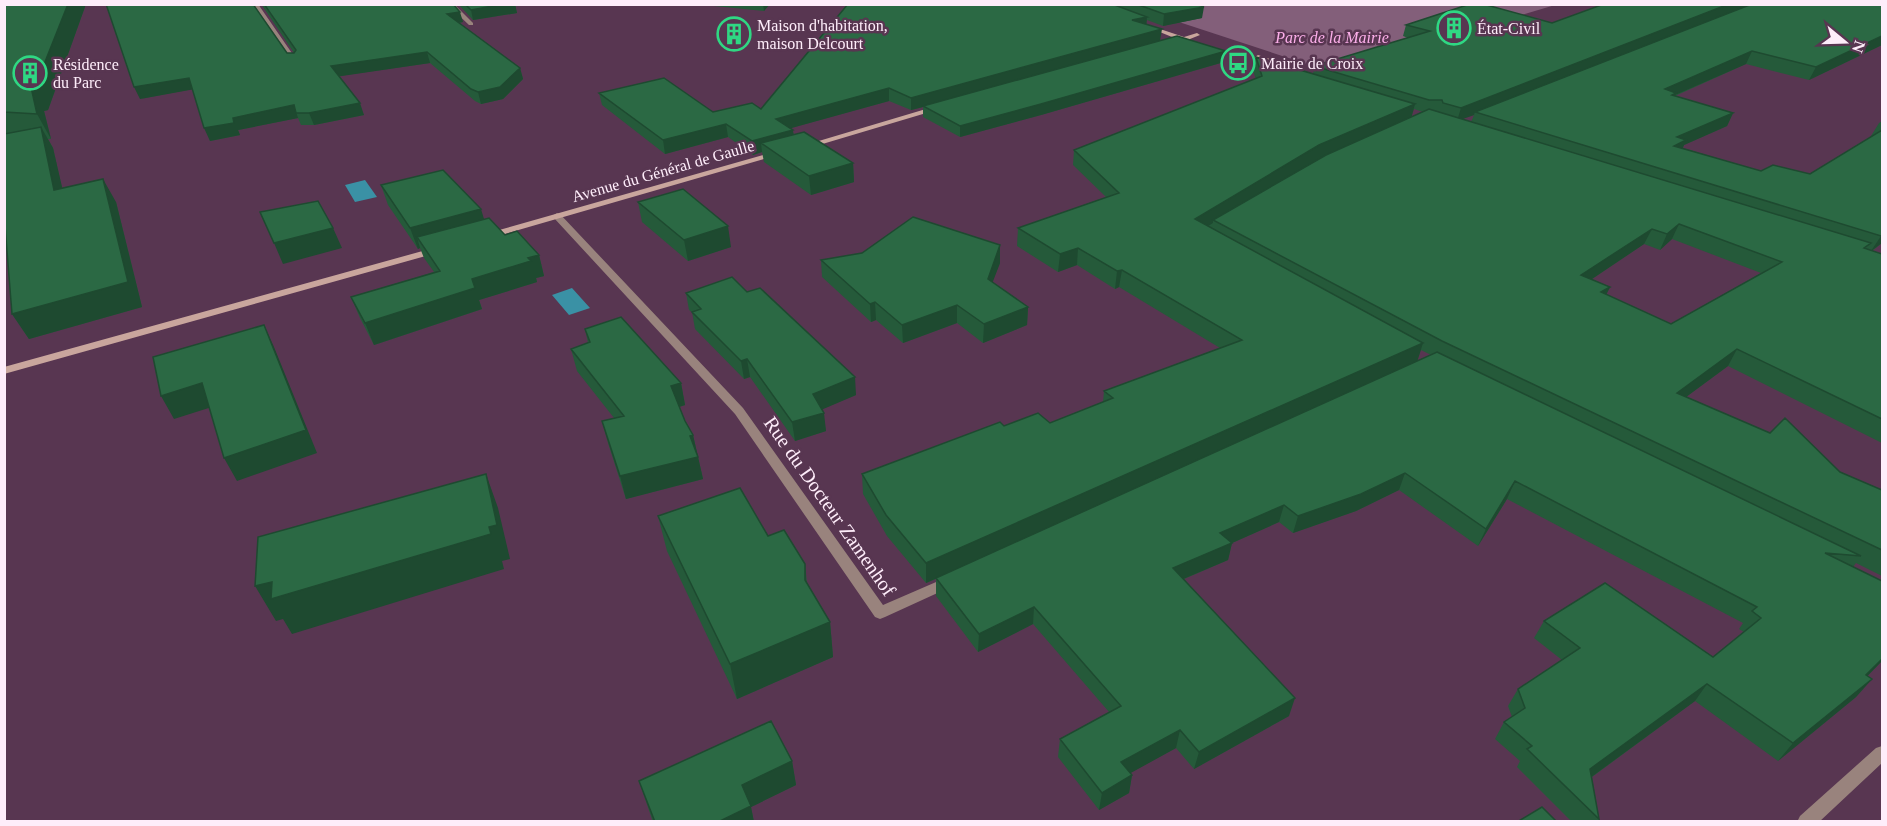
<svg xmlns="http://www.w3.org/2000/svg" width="1887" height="826" viewBox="0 0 1887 826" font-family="'Times New Roman',serif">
<rect width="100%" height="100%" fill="#583651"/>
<path fill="#835f7a" d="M1127,5H1555L1331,72Z"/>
<path fill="#3a91a5" d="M365,180L377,197L355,202L345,185Z
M572,288L590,308L569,315L552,295Z"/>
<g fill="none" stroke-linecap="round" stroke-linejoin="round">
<path fill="#99837d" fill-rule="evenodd" d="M252,4H258L298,62L297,63H293Z
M447,4H454L473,23V25H469Z
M557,213L560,214L743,408L883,605L950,576L955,577L957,581L955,585L885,617L880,619L875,617L735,414L554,218L552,216Z
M1882,746V763L1819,822H1797L1800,816L1876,748Z"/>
<path fill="#c9a69d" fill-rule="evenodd" d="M1145,24L1184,37L1197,33L1200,35L1190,39L1189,41L1172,44L1169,42L1177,39L1145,26Z
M1210,47H1214L1272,69L1267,70L1210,49Z
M1258,55L1301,69L1302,70L1299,72L1256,58L1255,57Z
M936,106L943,108L809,148L802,146Z
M774,152L781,154L491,238L488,239L483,236L485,234Z
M437,247L442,250L440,252L4,374V367Z"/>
</g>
<path fill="#255a3a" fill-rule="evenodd" d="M4,4H86L48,110L44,111L51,139H48L53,148L62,188L116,202L142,307L29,339L12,314L4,213Z
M261,4H453L463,22L459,23L520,68L523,79L503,99L481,104L475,101L430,63L339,76L364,115L314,125H301L298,118L238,130L240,135L210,141L193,89L140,99L287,53H294Z
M458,4H515L517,13L473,20Z
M694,4H770L764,11Z
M848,4H1195L1202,18L1163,26L1147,20L1146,24L1160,40L1226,51L1224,62L1041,115L960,137L923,117V107L911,110L889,101L791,128L794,134L853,163L854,182L811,195L764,162L762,152L753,155L728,137L665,154L602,105L599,93L713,112L761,109Z
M1882,4V45L1809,80L1746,64L1675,96L1733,113L1727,126L1684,145L1683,148L1761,171L1810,174L1872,137L1871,136L1879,123L1882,121V243L1872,251L1882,254V443L1728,366L1686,397L1840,472L1882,490V576L1856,563L1853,567L1882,581V661L1867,676L1872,679L1856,697L1778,761L1695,701L1592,777L1599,819L1597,822H1572L1517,767L1520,761L1495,739L1504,722L1512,717L1508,706L1518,689L1562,660L1534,638L1544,621L1713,657L1744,632L1739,629L1743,623L1507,499L1478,546L1399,490L1356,511L1293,533L1279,522L1232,543L1228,560L1184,579L1289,716L1194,769L1176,748L1130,773L1132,775L1129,793L1099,810L1058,757L1060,739L1109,712L1033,624L978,652L936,596V579L926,583L887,536L863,494L862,474L1004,426L1050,423L1103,402L1104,391L1220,348L1119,287L1115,289L1077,265L1058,272L1017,246L1018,228L1106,197L1073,165L1074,150L1256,79L1253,71L1256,57L1313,74L1314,66L1408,38L1403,36L1406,25L1552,23ZM1414,109L1423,112L1411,117ZM1474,115L1471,122L1462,119ZM1672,239L1761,273L1671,324L1606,295L1610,287L1592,279L1644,244L1660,250ZM1421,350L1431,355L1417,361Z
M381,185L484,219L505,235L539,255L544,276L536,278L537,282L479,300L482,309L374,345L360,318L351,297L434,272L424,258L420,248L418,249L388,205Z
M638,202L731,247L688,261L642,222Z
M1000,245V263L992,282L1028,307L1027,325L983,343L957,323L903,343L876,320L871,322L822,277L821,260Z
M686,293L856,395L822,409L826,431L795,441L750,377L744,379L695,329L692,312L689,310Z
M585,329L681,383L685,405L679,407L685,421L693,435L703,479L626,499L608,443L602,421L614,418L577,371L571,349L588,343Z
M658,516L768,536L805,564L807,583L830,622L833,657L737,699L667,551Z
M792,761L796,785L751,807L754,822H653L639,781Z"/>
<path fill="#1e4a30" d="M68,4H86L48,110L44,111L51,139L37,114L31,87Z
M503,4H515L517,13L473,20L471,10Z
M763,4H770L764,11Z
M1729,4H1753L1475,112L1474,115L1457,121L1461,108Z
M1204,7L1202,18L1163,26L1164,14Z
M460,12L463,22L450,24L447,14Z
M1147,17L1146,29L1132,20Z
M1162,29L1160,41L923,106V107L911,110V98Z
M1882,36V45L1809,80L1816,67Z
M1226,51L1224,62L1041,115L960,137V126Z
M1752,51L1746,64L1675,95L1671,106L1665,89Z
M427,52L430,63L335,77L331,66Z
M520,68L523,79L503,99L481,104L478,92Z
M189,78L195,89L140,99L134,87Z
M889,88V101L777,132L776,119Z
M360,103L364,115L314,125L309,113Z
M1415,104L1411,119L1213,220V223L1192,236L1195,219L1319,145Z
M294,105L298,118L238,130L240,135L210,141L204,128L233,118Z
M1733,113L1727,126L1684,145L1680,154L1667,160L1677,137Z
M726,124L728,137L665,154L663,140Z
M41,127L53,148L68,213L54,190Z
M793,130L794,143H761L762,152L753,155L752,141Z
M853,163L854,182L811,195L809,176Z
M103,179L116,202L142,307L29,339L12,314Z
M481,209L487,229L417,237L420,248L418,249L410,228Z
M1679,224L1672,239L1660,250L1667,234Z
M728,226L731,247L688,261L684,240Z
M333,228L342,248L283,264L274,243Z
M1652,229L1644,244L1574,291L1581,275Z
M1882,235V243L1871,251L1881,236Z
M1000,245V263L987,297L988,279Z
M1078,248L1077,265L1058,272L1060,254Z
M539,255L544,276L536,278L537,282L479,300L472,279Z
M1122,270L1119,287L1115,289L1117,271Z
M1610,287L1602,303L1601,292Z
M475,288L482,309L374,345L365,323Z
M875,302L876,320L871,322L870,304Z
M957,305V323L903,343L902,325Z
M1028,307L1027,325L983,343L984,324Z
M264,325L274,347L317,453L237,481L224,458Z
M1423,343L1417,362L926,583V563Z
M1737,349L1728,366L1667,411L1677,393Z
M747,359L750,377L744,379L741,361Z
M855,377L856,395L814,413L813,394Z
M202,383L215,406L174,419L161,396Z
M681,383L685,405L676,408L671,386Z
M824,413L826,431L795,441L792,422Z
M693,435L703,479L626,499L620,476Z
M1405,473L1399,490L1356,511L1293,533L1298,516Z
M486,474L498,508L510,559L502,561L504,569L292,634L283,619L276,621L255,586L489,527Z
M1515,481L1507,499L1478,546L1486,529Z
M1284,505L1279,522L1232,543L1228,560L1169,585L1173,568L1220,533Z
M1034,607L1033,624L978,652L979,634Z
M830,622L833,657L737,699L730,664Z
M1882,659V661L1851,693L1866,675Z
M1872,679L1856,697L1778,761L1793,743Z
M1707,684L1695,701L1579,786L1590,769Z
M1295,698L1289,716L1194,769L1199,752Z
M1180,730L1176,748L1118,780L1121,762Z
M792,761L796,785L751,807L754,822H718L742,785Z
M1132,775L1129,793L1099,810L1102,793Z"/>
<path fill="#2b6944" stroke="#1e4a30" stroke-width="1.5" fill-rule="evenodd" d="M4,4H68L35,87H31L37,114L4,112Z
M106,4H253L287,53H294L296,50L264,4H453L460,12L447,14L520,68L500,87L478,92L471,89L427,52L331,66L360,103L309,113H296L294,105L233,118L234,123L204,128L189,78L134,87Z
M465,4H503L471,10Z
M848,4H1112L1147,17L1132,20L1162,29L911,98L889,88L776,119L793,130L752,141L726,124L663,140L599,93L664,78L713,112L752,103L761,109Z
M1136,4H1195L1204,7L1164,14Z
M1470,4H1483L1552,23L1604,4H1729L1461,108L1443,103L1442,100H1429L1314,66L1430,31L1406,25Z
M1752,4H1882V36L1816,67L1752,51L1665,89L1676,93L1672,95L1733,113L1677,137L1686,140L1674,146L1761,171L1773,165L1810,174L1882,130V235L1881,236L1475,112Z
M1177,36L1226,51L1041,104L960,126L923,106Z
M1256,57L1415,104L1319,145L1195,219L1423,343L926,563L886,515L862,474L1000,422L1004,426L1038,413L1050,423L1113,398L1104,391L1242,340L1122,270L1117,271L1078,248L1060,254L1018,228L1119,193L1074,150L1262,76Z
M1429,109L1871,243L1864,248L1882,254V419L1737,349L1677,393L1770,433L1785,418L1840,472L1882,490V550L1442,341L1213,220L1326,155ZM1679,224L1782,262L1671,324L1601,292L1610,287L1581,275L1652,229L1667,234Z
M41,127L54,190L103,179L128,282L12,314L4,213V134Z
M804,132L853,163L809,176L761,143Z
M443,170L481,209L410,228L381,185Z
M683,189L728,226L684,240L638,202Z
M318,201L333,228L274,243L260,212Z
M913,217L1000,245L988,279L1028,307L984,324L957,305L902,325L875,302L870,304L821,260L862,253Z
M489,218L505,235L517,231L539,255L528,258L531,261L472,279L475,288L365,323L351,297L440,271L417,237Z
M732,277L747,292L760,288L855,377L813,394L824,413L792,422L747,359L741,361L692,312L701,309L686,293Z
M621,317L681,383L671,386L685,421L693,435L690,436L698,457L620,476L602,421L624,416L571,349L590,342L585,329Z
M264,325L306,430L224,458L202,383L161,396L153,357Z
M1437,352L1861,556L1825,553L1882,581V659L1866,675L1872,679L1793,743L1707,684L1590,769L1599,819L1527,749L1532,746L1504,722L1525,708L1518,689L1580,648L1544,621L1605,583L1713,657L1761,618L1752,611L1757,607L1515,481L1486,529L1405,473L1361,494L1298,516L1284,505L1220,533L1232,543L1173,568L1295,698L1199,752L1180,730L1121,762L1132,775L1102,793L1060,739L1121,706L1034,607L979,634L936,578Z
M486,474L497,525L489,527L491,534L271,599L272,582L255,586L258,537Z
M740,488L768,536L784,530L805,564V580L830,622L730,664L658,516Z
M771,721L792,761L742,785L751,806L718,822H655L639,781Z
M1542,807L1557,822H1517Z"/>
<defs>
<g id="building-ring" transform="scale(1.725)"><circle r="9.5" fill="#583651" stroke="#2fd883" stroke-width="1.5"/><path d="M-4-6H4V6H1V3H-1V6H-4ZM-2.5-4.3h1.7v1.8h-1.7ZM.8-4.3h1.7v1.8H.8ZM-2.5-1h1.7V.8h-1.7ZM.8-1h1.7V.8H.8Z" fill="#2fd883"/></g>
<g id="bus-ring" transform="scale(1.725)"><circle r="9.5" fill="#583651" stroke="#2fd883" stroke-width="1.5"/><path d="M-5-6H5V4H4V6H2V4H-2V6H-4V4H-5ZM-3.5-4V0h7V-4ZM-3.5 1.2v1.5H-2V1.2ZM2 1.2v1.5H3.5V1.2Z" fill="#2fd883"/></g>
</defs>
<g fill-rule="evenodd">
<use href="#building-ring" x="1454" y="28"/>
<use href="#building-ring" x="734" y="34"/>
<use href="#bus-ring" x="1238" y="63"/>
<use href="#building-ring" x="30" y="73"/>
</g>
<g text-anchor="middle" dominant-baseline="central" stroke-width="5" stroke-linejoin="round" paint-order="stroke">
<g font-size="16" fill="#feedfa" stroke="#583651" text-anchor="start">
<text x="757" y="25">Maison d'habitation,<tspan x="757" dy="18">maison Delcourt</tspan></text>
<text x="1477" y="28">État-Civil</text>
<text x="1261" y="63">Mairie de Croix</text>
<text x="53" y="64">Résidence<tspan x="53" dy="18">du Parc</tspan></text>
</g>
<g font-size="16" font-style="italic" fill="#fcafea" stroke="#583651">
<text x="1332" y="37">Parc de la Mairie</text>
</g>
<g font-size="16" fill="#feedfa" stroke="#583651">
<text transform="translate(663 171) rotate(-16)">Avenue du Général de Gaulle</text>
</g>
<g font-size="20" fill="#feedfa" stroke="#583651">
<text transform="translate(830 506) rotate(55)">Rue du Docteur Zamenhof</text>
</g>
</g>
<rect width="1887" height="826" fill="none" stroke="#feedfa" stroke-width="12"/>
<g transform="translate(1845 42) rotate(109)" stroke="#583651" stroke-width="4.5" paint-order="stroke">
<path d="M0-4.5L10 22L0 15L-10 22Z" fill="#feedfa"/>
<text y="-9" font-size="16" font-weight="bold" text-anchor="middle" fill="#feedfa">N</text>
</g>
</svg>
